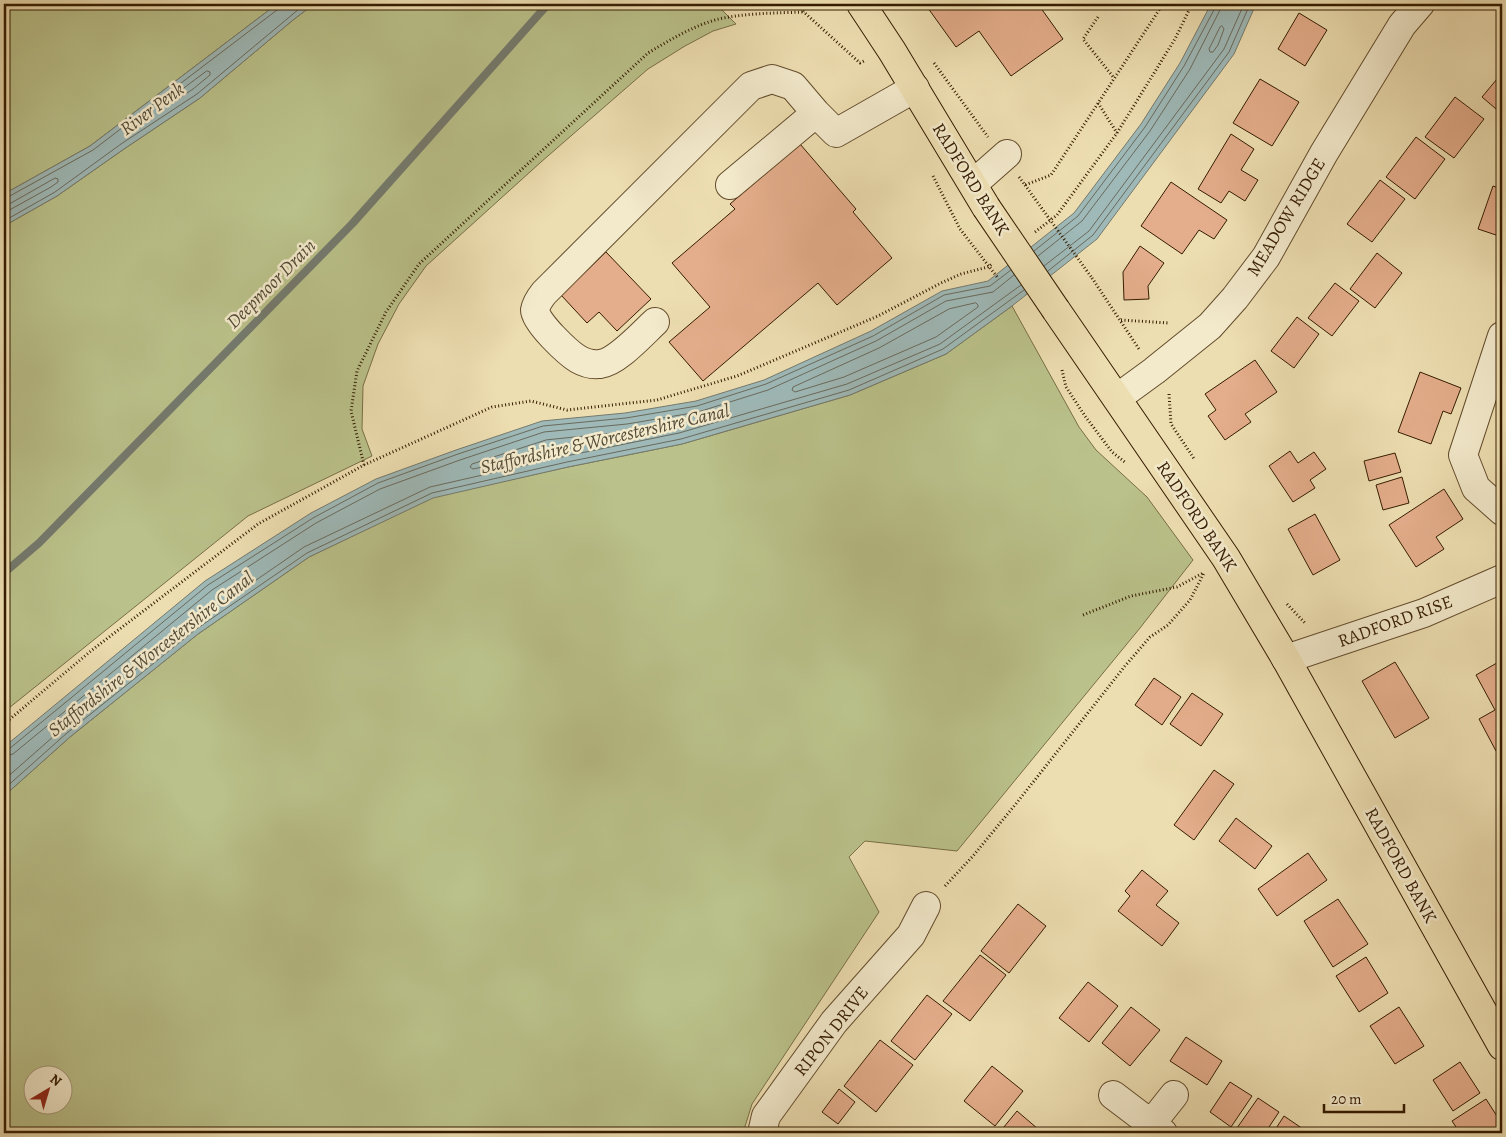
<svg xmlns="http://www.w3.org/2000/svg" width="1506" height="1137" viewBox="0 0 1506 1137" font-family="Alegreya,serif">
<rect width="100%" height="100%" fill="#eddeb1"/>
<filter id="stains"><feTurbulence type="fractalNoise" baseFrequency=".004" numOctaves="4"/><feColorMatrix values="0 0 0 0 .2 0 0 0 0 .09 0 0 0 0 .02 0 0 0 .5 -.17"/></filter>
<radialGradient id="worn" r=".72"><stop offset=".6" stop-color="#630" stop-opacity="0"/><stop offset="1" stop-color="#630" stop-opacity=".3"/></radialGradient>
<path fill="#bac18a" stroke="#786e45" fill-rule="evenodd" d="M4,4H277L90,146L4,194Z
M314,4H716L736,24L713,31L685,46L648,69L541,162L426,266L399,304L378,344L363,386L362,429L372,456L248,516L4,712V226L57,196L124,149L200,98L293,20Z
M1012,306L1079,427L1096,450L1147,497L1193,560L1140,628L957,851L865,841L849,857L879,912L752,1104L743,1133H4V796L70,737L198,634L309,557L433,497L568,467L682,444L850,395L946,354ZM32,1074H62V1104H32Z"/>
<path fill="#9eb9b8" stroke="#747a6e" d="M277,4H314L293,20L200,98L124,149L57,196L4,226V194L90,146Z
M1211,4H1256L1234,54L1097,239L1012,306L946,354L850,395L682,444L568,467L433,498L309,557L198,634L70,737L4,796V747L205,581L311,513L376,479L456,450L542,421L625,413L696,401L764,380L871,331L942,291L988,281L1074,213L1141,124L1180,63Z"/>
<g fill="none" stroke-linecap="round" stroke-linejoin="round">
<path stroke="#6a6a5c" stroke-width="1" d="M1222,26L1224,29L1218,45L1213,52H1210L1209,49L1220,27Z
M207,71L210,72V75L193,89L178,99H175V95Z
M4,198L8,197L93,150L277,10L280,4
M4,204L11,203L55,178L58,179V182L51,187L4,213
M4,221L55,192L121,144L197,94L305,4
M1034,251L1078,216L1145,127L1184,66L1215,8V4
M1038,256L1082,221L1150,131L1190,69L1220,10L1221,4
M1044,266L1089,231L1224,49L1244,4
M1048,271L1093,235L1229,52L1250,4
M976,303L978,305V307L936,337L844,377L795,392L792,390L793,387L879,348L949,309Z
M617,433L619,435L617,438L473,469L470,467L472,464L546,440Z
M4,750L9,749L208,585L313,518L378,483L458,454L543,426L626,418L697,406L766,384L873,336L944,295L990,286L1011,270
M4,756L13,754L212,590L316,523L380,489L460,460L544,432L627,424L698,412L768,390L876,341L946,301L993,292L1014,275
M4,780L63,728L191,625L304,547L430,487L566,456L679,433L847,384L940,344L1021,285
M4,789L67,733L195,630L307,553L432,493L567,462L681,439L849,390L943,349L1024,290"/>
<path stroke="#747a6e" stroke-width="8" d="M4,573L39,543L352,224L548,4"/>
</g>
<path fill="#e4ad8b" stroke="#351c00" d="M925,4H1026L1030,9L1038,4L1063,39L1011,76L979,31L956,47Z
M1299,13L1327,30L1305,66L1278,49Z
M1502,73V114L1482,97Z
M1260,79L1299,102L1272,146L1233,123Z
M1455,97L1484,119L1454,158L1425,137Z
M1231,134L1254,149L1241,170L1258,180L1245,201L1229,191L1221,203L1198,189Z
M1416,137L1445,159L1415,199L1386,177Z
M800,144L856,209L853,212L892,258L837,305L818,283L703,381L669,342L710,307L672,263L735,209L730,204Z
M1380,180L1405,199L1372,242L1347,224Z
M1171,182L1227,220L1214,239L1199,230L1182,254L1141,226Z
M1493,186L1502,189V237L1478,229Z
M1140,246L1164,263L1148,286L1149,299L1124,300L1123,272Z
M606,252L651,299L617,331L599,312L587,323L561,295Z
M1377,253L1402,273L1375,308L1350,289Z
M1335,283L1359,301L1332,336L1308,318Z
M1297,317L1319,334L1294,368L1271,351Z
M1255,360L1277,392L1245,414L1251,422L1225,440L1208,416L1216,410L1205,394Z
M1420,372L1461,388L1451,414L1443,411L1431,444L1398,432Z
M1290,451L1298,463L1314,452L1326,469L1310,480L1315,488L1293,502L1269,466Z
M1395,453L1401,472L1369,481L1364,461Z
M1402,477L1409,503L1383,510L1376,485Z
M1444,489L1463,519L1436,537L1444,549L1416,567L1389,525Z
M1315,514L1340,560L1313,575L1288,529Z
M1502,660V747L1496,751L1479,719L1495,710L1476,675Z
M1395,662L1429,718L1395,738L1362,681Z
M1154,678L1181,697L1162,725L1135,705Z
M1192,693L1223,714L1201,746L1170,724Z
M1214,770L1234,784L1194,840L1174,825Z
M1236,818L1272,846L1255,869L1219,841Z
M1308,853L1327,880L1277,916L1258,889Z
M1142,870L1168,891L1156,905L1179,923L1162,946L1118,911L1130,896L1125,891Z
M1338,899L1368,944L1333,967L1304,921Z
M1018,904L1046,926L1009,973L981,951Z
M980,955L1006,975L970,1021L943,1001Z
M1366,957L1388,993L1359,1012L1336,976Z
M1088,982L1118,1006L1089,1042L1059,1018Z
M927,995L952,1014L915,1060L891,1041Z
M1131,1007L1160,1030L1130,1066L1102,1043Z
M1399,1007L1424,1046L1395,1064L1370,1026Z
M1186,1037L1222,1061L1207,1085L1170,1061Z
M880,1040L913,1065L876,1112L844,1086Z
M1460,1062L1480,1093L1453,1111L1433,1080Z
M992,1066L1023,1091L995,1126L964,1101Z
M1230,1082L1252,1096L1231,1127L1210,1112Z
M839,1089L855,1102L838,1124L822,1112Z
M1258,1098L1279,1112L1265,1133H1244L1237,1128Z
M1486,1099L1502,1124V1129L1495,1133H1460L1452,1121Z
M1017,1111L1038,1129L1034,1133H999Z
M1284,1116L1306,1131L1304,1133H1273Z"/>
<g fill="none" stroke-linecap="round" stroke-linejoin="round">
<g stroke="#634c2c" stroke-width="30">
<path id="minor" d="M973,184L1007,154
M730,185L816,113L836,133L915,88
M655,322C642,334 617,362 600,364C593,365 585,363 578,359C568,353 535,322 535,310C536,304 540,298 544,293L751,86L772,79L793,86L816,113
M1502,336L1463,455L1476,488L1502,511
M1117,398L1154,371L1210,326L1235,298L1266,257L1324,153L1402,25L1420,4
M1286,659L1424,613L1502,579
M1113,1095L1163,1133
M1151,1124L1174,1095
M762,1133L766,1116L834,1022L911,935L926,906"/>
</g>
<g stroke="#351c00" stroke-width="30">
<path id="highway" d="M861,4L892,51L986,207
M1056,310L1226,558L1286,659L1502,1046"/>
</g>
<path stroke="#351c00" stroke-width="3" stroke-dasharray="1 2.5" stroke-linecap="butt" d="M795,4L860,63L866,60
M1098,17L1083,39L1114,78
M934,63L988,137
M1098,103L1117,133
M933,176L960,229
M1019,177L1025,185L1051,175L1163,4
M1035,232L1057,215L1117,133L1175,39L1192,4
M1092,278L1139,349
M1121,320L1169,323
M1062,370L1066,387L1085,416L1112,452L1126,463
M1169,394L1171,424L1195,460
M364,465L351,411L357,371L386,312L419,264L648,53C670,40 691,27 715,20C741,13 777,13 805,12
M1287,604L1305,623
M1083,615L1131,596L1177,587L1203,573
M4,724L92,650L258,524L364,465L492,407L531,401L567,410L657,400L737,376L878,316L941,283L961,274L988,267L992,264
M945,886L973,856L1015,805L1125,666L1150,637L1168,625L1190,600L1204,573"/>
<use href="#minor" stroke="#f3eacc" stroke-width="28"/>
<use href="#highway" stroke="#eddeb1" stroke-width="28"/>
<g stroke="#351c00" stroke-width="30" stroke-linecap="butt">
<path id="highway-bridge" d="M986,207L1056,310"/>
</g>
<path stroke="#351c00" stroke-width="3" stroke-dasharray="1 2.5" stroke-linecap="butt" d="M1025,185L1092,278
M960,229L998,278"/>
<use href="#highway-bridge" stroke="#eddeb1" stroke-width="28"/>
</g>
<g text-anchor="middle" dominant-baseline="central" stroke-width="5" stroke-linejoin="round" paint-order="stroke">
<g font-size="18" fill="#351c00" stroke="#f3eacc">
<text transform="translate(971 179) rotate(58)">RADFORD BANK</text>
<text transform="translate(1286 217) rotate(-59)">MEADOW RIDGE</text>
<text transform="translate(1197 516) rotate(56)">RADFORD BANK</text>
<text transform="translate(1395 621) rotate(-20)">RADFORD RISE</text>
<text transform="translate(1401 865) rotate(61)">RADFORD BANK</text>
<text transform="translate(831 1031) rotate(-52)">RIPON DRIVE</text>
</g>
<g font-size="19" font-style="italic" fill="#544b37" stroke="#f3eacc">
<text transform="translate(152 109) rotate(-37)">River Penk</text>
<text transform="translate(271 284) rotate(-45)">Deepmoor Drain</text>
<text transform="translate(605 439) rotate(-13)">Staffordshire &amp; Worcestershire Canal</text>
<text transform="translate(151 654) rotate(-38)">Staffordshire &amp; Worcestershire Canal</text>
</g>
</g>
<rect width="1506" height="1137" fill="none" stroke="#eddeb1" stroke-width="20"/>
<rect x="5" y="5" width="1496" height="1127" fill="none" stroke="#351c00" stroke-width="2.5"/>
<rect x="10" y="10" width="1486" height="1117" fill="none" stroke="#351c00"/>
<g transform="translate(48 1090) rotate(38)"><circle r="24" fill="#f3eacc" stroke="#a7987a"/>
<path d="M0-4L9 19L0 12L-9 19Z" fill="#8f2418"/>
<text y="-8" font-size="14" font-weight="bold" text-anchor="middle" fill="#351c00">N</text>
</g>
<path d="M1324 1104v8h80v-8" fill="none" stroke="#351c00" stroke-width="2.5"/>
<text x="1331" y="1104" font-size="15" fill="#351c00" stroke="#f3eacc" stroke-width="4" paint-order="stroke">20 m</text>
<rect width="100%" height="100%" filter="url(#stains)"/>
<rect width="100%" height="100%" fill="url(#worn)"/>
</svg>
